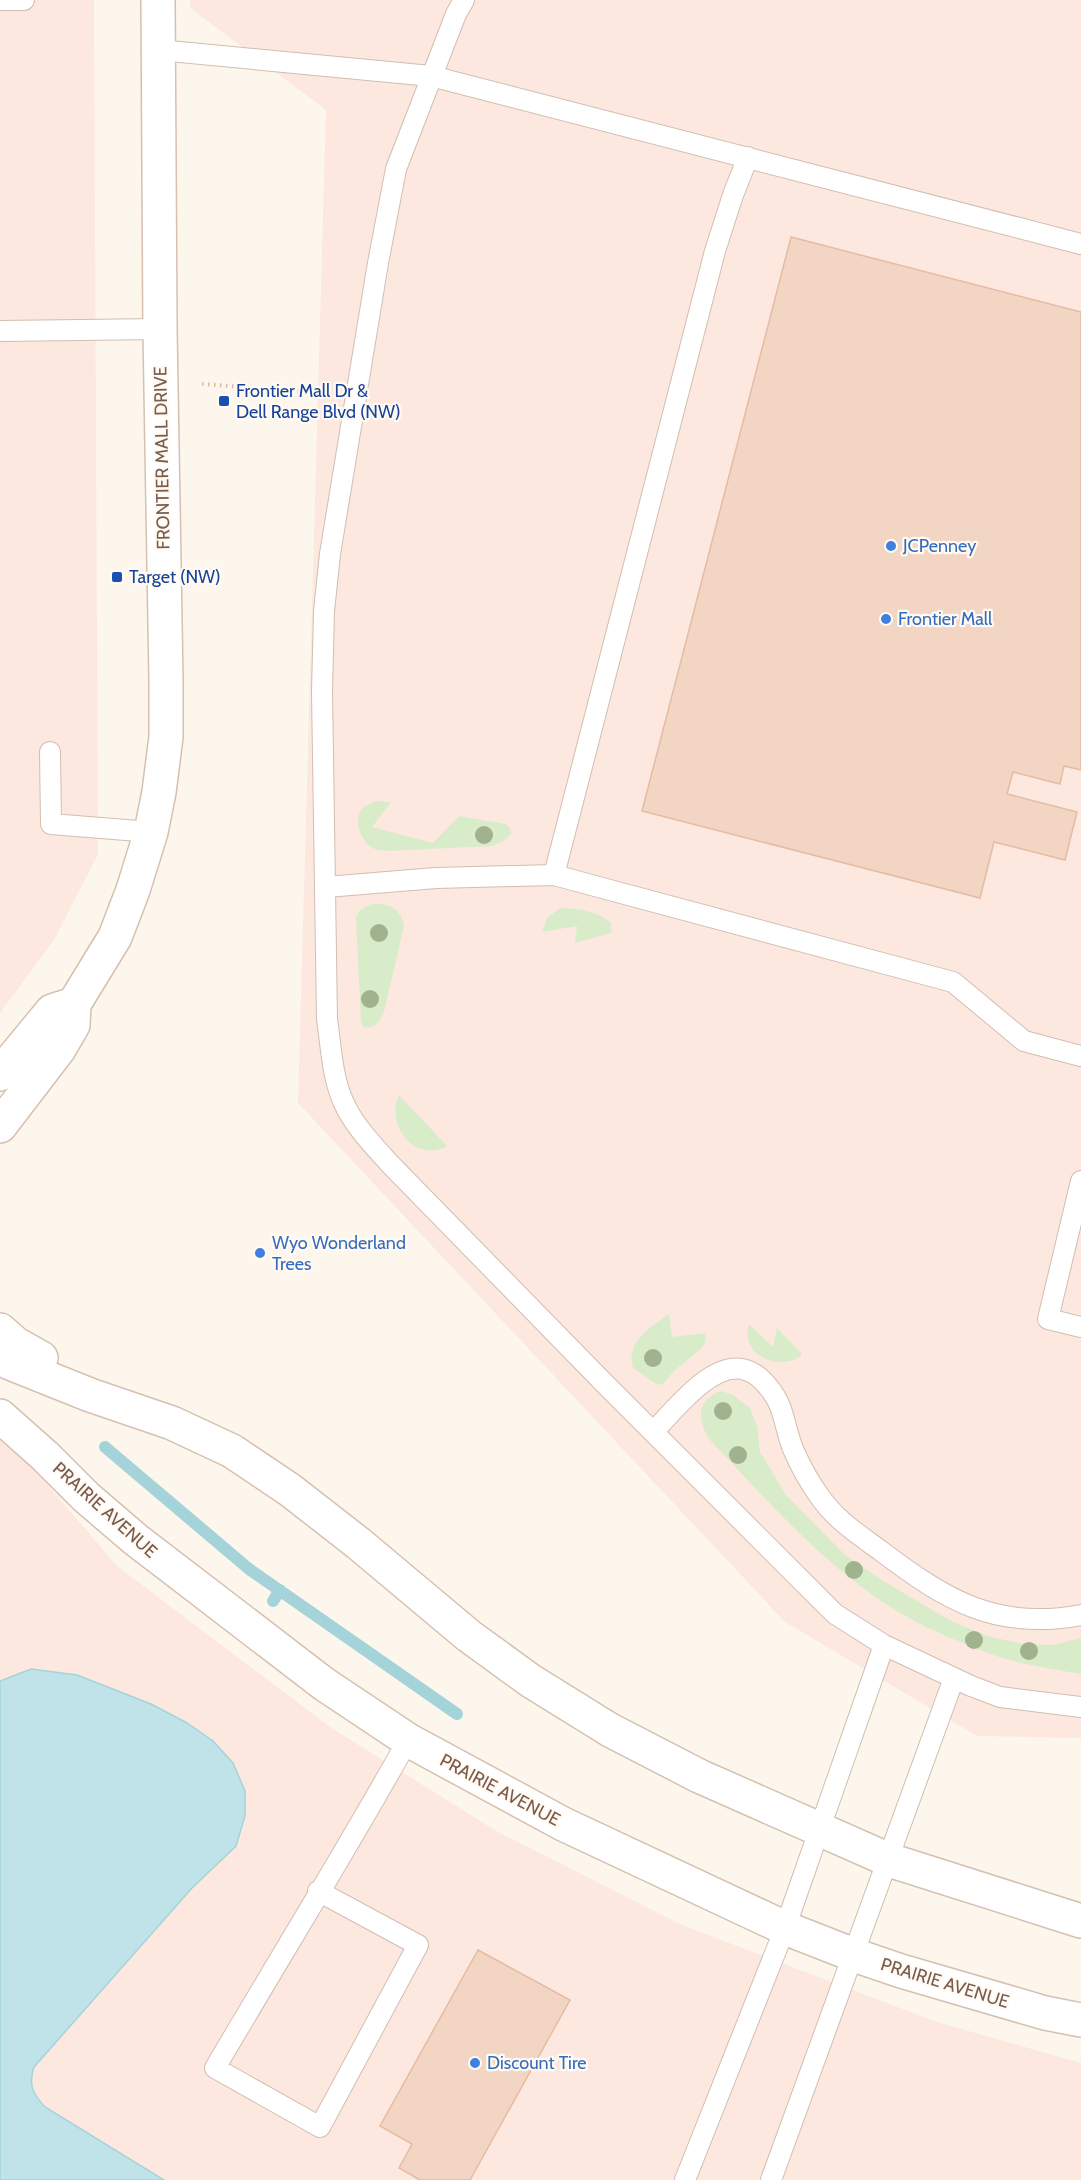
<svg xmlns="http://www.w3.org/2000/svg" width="1081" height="2180" viewBox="0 0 1081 2180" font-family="Cabin,sans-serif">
<rect width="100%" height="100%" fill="#fdf6ec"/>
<path fill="#fde8e0" d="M0,0H94L98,854L54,940L0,1013Z
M190,0H1081V1738L977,1736L785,1622L298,1103L326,110L190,8Z
M0,1438L17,1449L117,1566L330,1727L498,1832L682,1925L937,2022L1081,2063V2180H0Z"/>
<path fill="#d8ecc9" d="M376,801L391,802L372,827L433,843L459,816L505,824L510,828L511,834L505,840L492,846L389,851C385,850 379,851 375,849C361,844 352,819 363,808C366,805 373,803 376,801Z
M373,904C389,903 402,909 404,926L384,1012C379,1023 375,1029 363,1027L361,1021L356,918C359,909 364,906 373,904Z
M560,908C577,908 598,911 611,923V933L575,943L577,926L542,932L547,918Z
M399,1095L447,1146C415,1164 385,1125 399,1095Z
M669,1314L672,1337L706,1333L705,1343L701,1349L675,1370L664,1383L658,1385L633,1368C625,1342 651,1327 669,1314Z
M749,1324L773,1347L777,1328L801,1353V1356C777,1372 740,1355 749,1324Z
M721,1391L733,1395L750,1408L757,1426L760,1452L786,1495L845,1555L885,1582L951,1621L990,1637L1025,1644L1053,1645L1081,1638V1674C1053,1669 1023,1665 996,1656C967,1645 936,1633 909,1618C830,1574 770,1503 709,1439C697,1419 696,1400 721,1391Z"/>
<path fill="#bfe3e8" stroke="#a5d3da" stroke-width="1.5" d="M31,1669L77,1675L151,1704L187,1723L213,1741L233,1763L245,1791V1816L236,1846L192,1888L34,2067C28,2085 33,2094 45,2107L164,2180H0V1681Z"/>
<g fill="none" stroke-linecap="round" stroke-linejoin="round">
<path stroke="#a5d3da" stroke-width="12" d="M105,1447L249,1569L457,1714
M273,1601L280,1590"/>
</g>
<path fill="#f3d5c3" stroke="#e6bba3" stroke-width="1.5" d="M791,237L1081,312V770L1064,766L1060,784L1013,772L1007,794L1077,812L1065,860L994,842L980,898L642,811Z
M478,1950L570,2000L470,2180H420L399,2168L412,2144L380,2126Z"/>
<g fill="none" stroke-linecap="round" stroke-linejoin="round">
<g stroke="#d1beb0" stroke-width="22">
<path id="lane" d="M0,0H24
M464,0L456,14L396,169L378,263L330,554L324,611L322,691L327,1019C331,1046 332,1076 343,1101C353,1125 373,1145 390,1164L605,1384L835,1614L884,1645L971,1686L1000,1697L1081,1707
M159,50L431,76L1081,244
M748,157L733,195L715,251L554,875L953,982L1024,1041L1081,1056
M0,331L160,329
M50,752L51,824L151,832
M326,887L436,878L554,875
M1081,1181L1048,1319L1081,1327
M653,1432C674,1411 710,1363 742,1369C751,1371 756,1374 762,1380C786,1404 782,1421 793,1449C800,1465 809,1482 820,1497C836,1520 858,1534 881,1551C946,1600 996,1631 1081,1615
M318,1891L418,1945L320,2127L215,2068C279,1959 346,1851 408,1740
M685,2180L785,1928L884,1645
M771,2180L954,1678"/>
</g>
<g stroke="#d6c0b0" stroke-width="36">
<path id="secondary" d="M0,1074L52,1011L74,1004
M0,1126L59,1049L73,1025L74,1004L115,937L133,890L151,832L159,792L166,737V681L160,329L158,0
M0,1330L16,1344L41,1358
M0,1357L10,1363L90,1395L172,1423L232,1451L290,1490L358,1543L469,1636L531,1681L610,1730L699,1776L889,1860L1081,1921
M0,1416L45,1456L86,1497L135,1539L324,1684L408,1740L563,1824L785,1928L854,1955L901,1971L1045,2013L1081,2020"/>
</g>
<path stroke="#d9b8a5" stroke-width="4" stroke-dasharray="1.5 4.5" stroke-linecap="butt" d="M202,384L327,393"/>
<use href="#lane" stroke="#fff" stroke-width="20"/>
<use href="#secondary" stroke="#fff" stroke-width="33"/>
</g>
<g fill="#a0b28e">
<circle cx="484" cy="835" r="9"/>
<circle cx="379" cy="933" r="9"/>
<circle cx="370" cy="999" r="9"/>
<circle cx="653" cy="1358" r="9"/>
<circle cx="723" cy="1411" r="9"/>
<circle cx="738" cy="1455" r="9"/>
<circle cx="854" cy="1570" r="9"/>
<circle cx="974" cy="1640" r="9"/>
<circle cx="1029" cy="1651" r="9"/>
</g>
<g fill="#1a4fb4" stroke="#fffaf3" stroke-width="2">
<rect x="218" y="395" width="12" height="12" rx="3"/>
<rect x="111" y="571" width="12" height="12" rx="3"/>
</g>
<g fill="#3f7fe0" stroke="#fffaf3" stroke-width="2">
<circle cx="891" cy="546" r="6"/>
<circle cx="886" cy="619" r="6"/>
<circle cx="260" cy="1253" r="6"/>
<circle cx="475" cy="2063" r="6"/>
</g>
<g text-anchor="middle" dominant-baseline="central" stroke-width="4.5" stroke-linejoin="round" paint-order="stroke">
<g font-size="18" fill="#164399" stroke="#fffaf3" text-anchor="start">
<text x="236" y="391">Frontier Mall Dr &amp;<tspan x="236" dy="21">Dell Range Blvd (NW)</tspan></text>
<text x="129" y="577">Target (NW)</text>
</g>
<g font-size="18" fill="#7a5c4d" stroke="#fffaf3">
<text transform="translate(162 458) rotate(-91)">FRONTIER MALL DRIVE</text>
<text transform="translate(105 1510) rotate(42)">PRAIRIE AVENUE</text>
<text transform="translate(500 1790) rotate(28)">PRAIRIE AVENUE</text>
<text transform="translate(945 1983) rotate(17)">PRAIRIE AVENUE</text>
</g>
<g font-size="18" fill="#366cbe" stroke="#fffaf3" text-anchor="start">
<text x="903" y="546">JCPenney</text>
<text x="898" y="619">Frontier Mall</text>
<text x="272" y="1243">Wyo Wonderland<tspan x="272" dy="21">Trees</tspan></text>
<text x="487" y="2063">Discount Tire</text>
</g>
</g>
</svg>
